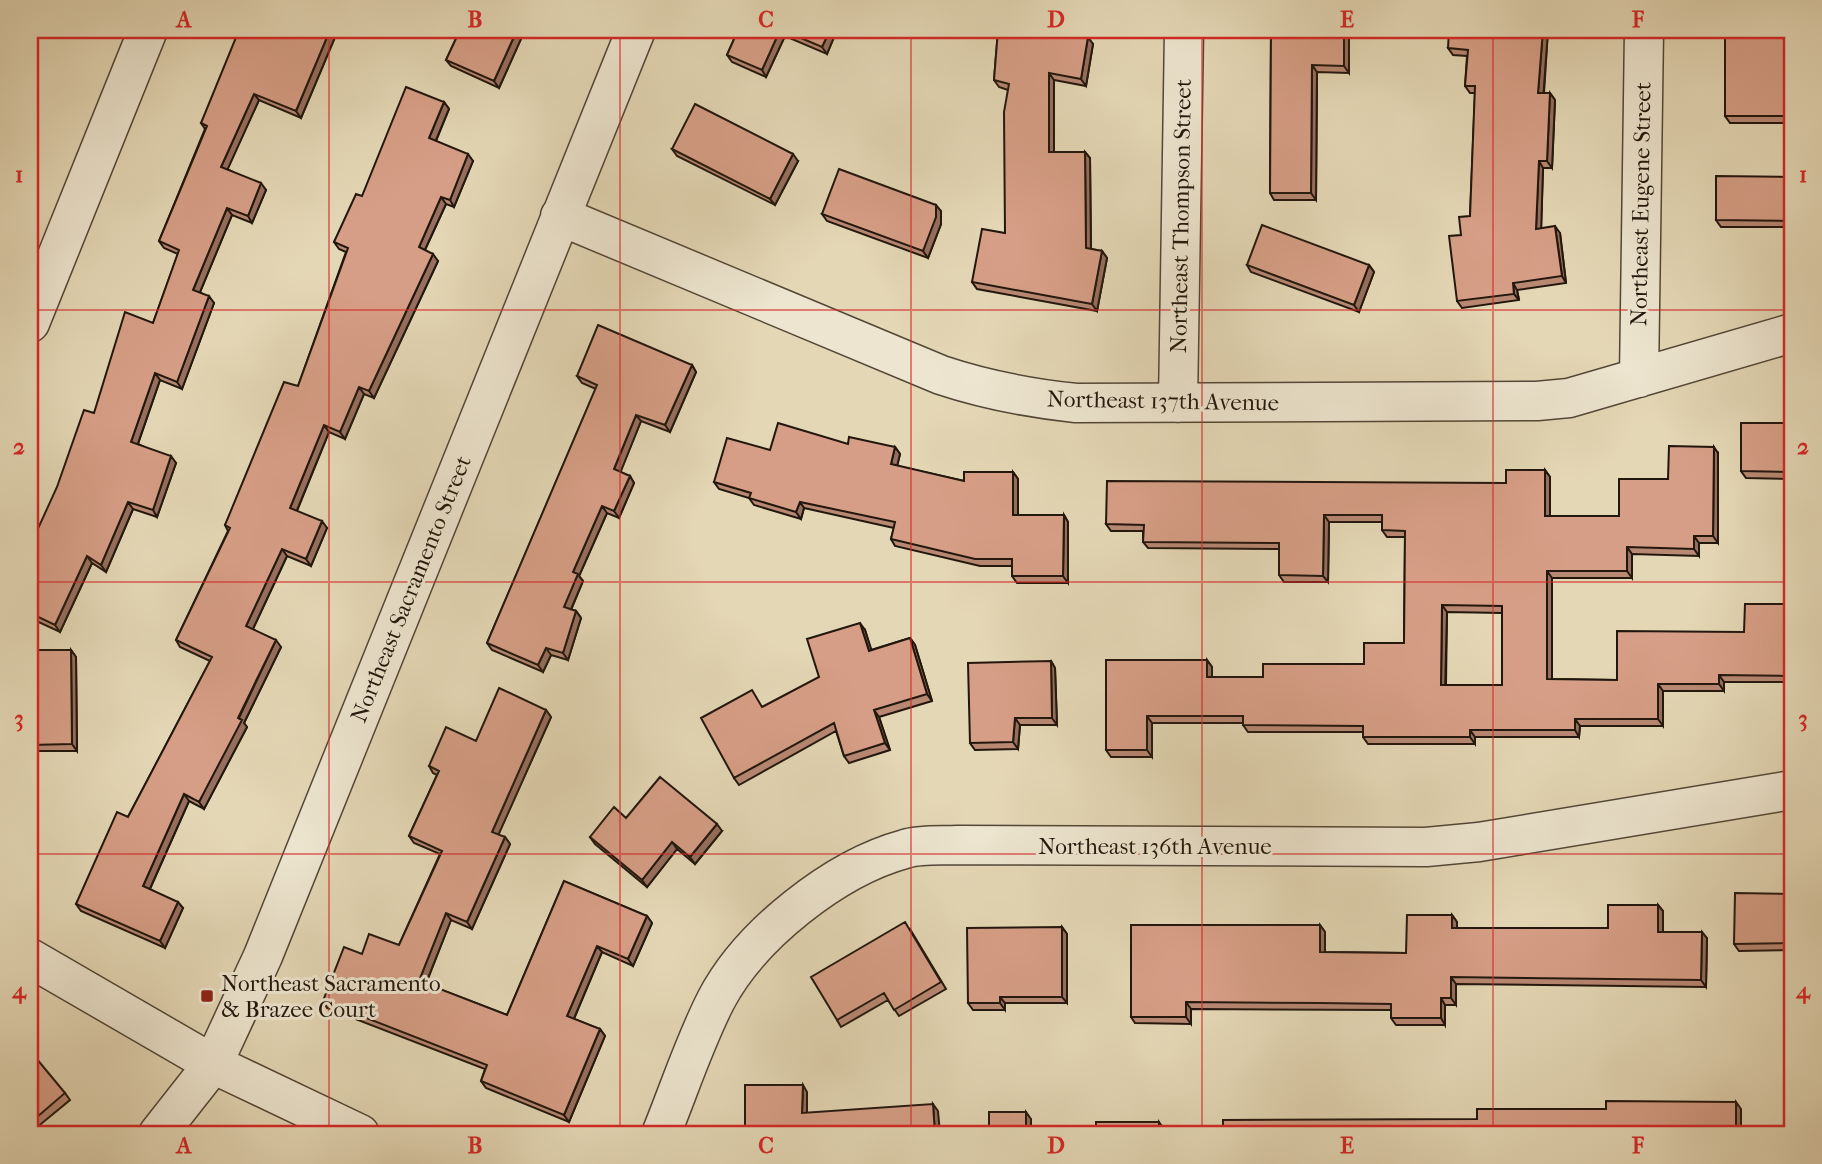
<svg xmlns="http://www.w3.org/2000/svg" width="1822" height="1164" viewBox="0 0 1822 1164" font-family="'IM FELL French Canon',serif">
<rect width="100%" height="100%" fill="#e4d7b5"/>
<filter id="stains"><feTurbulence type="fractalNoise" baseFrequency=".00286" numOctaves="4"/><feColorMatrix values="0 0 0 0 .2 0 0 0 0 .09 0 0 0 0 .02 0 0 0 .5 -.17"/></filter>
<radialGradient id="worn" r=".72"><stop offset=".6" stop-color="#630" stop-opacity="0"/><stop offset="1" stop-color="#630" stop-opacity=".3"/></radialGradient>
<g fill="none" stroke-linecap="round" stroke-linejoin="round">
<g stroke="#524737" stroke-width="41">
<path id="street" d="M560,216L941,375C986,390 1028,398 1076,403L1537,401L1569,398L1792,333
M30,323L148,30
M1639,378L1644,30
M1178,403L1184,30
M30,958L213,1064L360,1134
M158,1134L213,1064L263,956L636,30
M661,1134C679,1090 694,1043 716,1000C750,935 835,868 905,849C921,844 941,846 958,845L1426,847L1479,842L1792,790"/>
</g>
<use href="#street" stroke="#ede5cf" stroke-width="38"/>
</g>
<path fill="#b88873" stroke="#22170d" stroke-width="2" fill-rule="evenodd" d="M338,30L301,118L259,100L227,169L266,190L252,223L232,215L200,292L214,303L182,389L160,380L138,444L176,463L157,517L133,509L106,572L92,563L60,632L30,618V546L94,413L153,323L178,254L164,248L159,241L205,129L201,123Z
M460,30H525L499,88L451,66L446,60Z
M738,30H837L827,54L785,36L766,77L732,62L727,55Z
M998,30H1066L1065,33L1093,44L1086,86L1054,80V152H1085L1090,158L1091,249L1102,251L1107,258L1097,311L977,289L972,282L1005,233L1008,90L999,87L994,80Z
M1271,30H1349V73L1317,72L1316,200H1274L1270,193Z
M1548,30L1544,93H1550L1555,100L1552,168H1543L1541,228L1560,233L1566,283L1517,290L1519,300L1462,308L1457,301L1461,235L1470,216L1475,93H1470L1465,86L1467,56L1453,55L1448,48Z
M1792,30V123H1730L1725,116Z
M444,102L449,109L436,141L473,161L454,207L446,204L425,250L438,261L374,398L364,394L345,439L329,432L297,511L327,528L311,566L287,556L253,629L281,647L244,723L247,727L204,809L189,801L150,889L183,908L165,948L81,911L76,904L128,817L210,661L180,647L176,640L228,531L225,525L298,386L346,252L339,249L334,242L362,196Z
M672,149L798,161L775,205L677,156Z
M1792,177V227H1721L1716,220Z
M941,211V224L928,258L827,221L822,214Z
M1247,265H1369L1374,272L1359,312L1251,272Z
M692,365L696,372L670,432L641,421L620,472L630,476L634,483L619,518L607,513L579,576L583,581L571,610L576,611L581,618L568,660L551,655L543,672L492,650L487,643L596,389L582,383L577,376Z
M1792,419V479L1746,478L1741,471L1790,423Z
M848,444L895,447L900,454L897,466L964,481L1013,472L1018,479V515H1064L1068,522V583H1017L1012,576V566H980L895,546L891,539L894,528L804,508L801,519L754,505L749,498L719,489L714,482L770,450Z
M1718,453V543H1699V556L1632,554V578H1552V679L1617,680L1744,632L1792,604V682H1724V691H1663V726H1580L1579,737H1475V744H1368L1363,737V732H1248L1243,725V723H1152V757H1111L1106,750L1207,660L1212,667V677H1263L1364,664L1404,643L1405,537H1387L1382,530V522H1329L1328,582H1284L1279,575V549L1148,548L1143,542V531H1111L1106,524L1506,483L1545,470L1550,477V516H1619L1668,479ZM1447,612L1502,613V685H1446Z
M865,630L871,650L910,638L915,645L932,701L879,717L890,750L849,763L844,756L836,731L739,785L734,778L819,677Z
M30,650H71L76,657L77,751H30Z
M1051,661L1055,668L1057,725H1020L1018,749L975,750L970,743Z
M546,710L551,717L498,835L505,837L510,844L472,929L451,920L426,984L507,1015L564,881L647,916L652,923L633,966L602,952L574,1019L600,1029L605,1036L569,1122L486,1088L481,1081L485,1069L327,1008L323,1001L362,954L399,945L440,854L414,843L409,836L437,775L433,773L429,766L476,741Z
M626,818L722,831L695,864L677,849L647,887L595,844L590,837Z
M1792,894V950L1739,951L1734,944Z
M1658,905L1663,911V932L1707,938L1706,987L1456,984V1005H1445V1025H1396L1391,1018V1010L1191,1009V1024L1135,1023L1131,1017L1320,925L1325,932V952L1406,953L1452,915L1457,922V928H1608Z
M1062,927L1067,934V1003H1005V1010H973L968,1003Z
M910,929L946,989L899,1016L888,1000L841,1027L837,1020Z
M30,1063L65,1093L70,1100L30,1133Z"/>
<path fill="#966f5e" stroke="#22170d" stroke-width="2" d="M330,30H338L301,118L296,111Z
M517,30H525L499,88L494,81Z
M780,30L785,36L766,77L762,70Z
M830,30H837L827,54L822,47Z
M1344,30H1349V73L1344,66Z
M1543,30H1548L1543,100L1538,93Z
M1088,37L1093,44L1086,86L1081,79Z
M1312,65L1317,72L1316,200L1311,193Z
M1049,73L1054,80V159L1049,152Z
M1550,93L1555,100L1552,168L1547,161Z
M254,94L259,100L226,173L221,167Z
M444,102L449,109L434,145L429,138Z
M1085,152L1090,158L1091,255L1086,248Z
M468,154L473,161L454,207L450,200Z
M793,154L798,161L775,205L770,199Z
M1539,161L1543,168L1541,236L1536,229Z
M261,183L266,190L252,223L248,216Z
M441,197L446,204L423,254L419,247Z
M936,205L941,211V224L928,258L923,251Z
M227,208L232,215L198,297L193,290Z
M1555,226L1560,233L1566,283L1562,276Z
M1102,251L1107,258L1097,311L1092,304Z
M433,254L438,261L374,398L369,391Z
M1369,265L1374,272L1359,312L1354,305Z
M1513,283L1517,290L1519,300L1514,294Z
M209,296L214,303L182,389L177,382Z
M692,365L696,372L670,432L665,425Z
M155,373L160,380L136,449L131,442Z
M359,387L364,394L345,439L340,432Z
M636,415L641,421L619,476L614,469Z
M324,425L329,432L295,515L290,508Z
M895,447L900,454L896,471L891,464Z
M1714,447L1718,453V543L1713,536Z
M171,456L176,463L157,517L153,510Z
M1545,470L1550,477V523L1545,516Z
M1013,472L1018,479V522L1013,515Z
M630,476L634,483L619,518L614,511Z
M128,502L133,509L106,572L101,565Z
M800,502L804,508L801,519L796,512Z
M602,506L607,513L579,576L583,581L569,614L564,607L573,572Z
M1064,515L1068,522V583L1063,576Z
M1324,515L1329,522L1328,582L1323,576Z
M322,521L327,528L311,566L306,559Z
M1694,536L1699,543V556L1694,549Z
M1627,547L1632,554V578L1627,571Z
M282,549L287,556L251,633L246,626Z
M87,556L92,563L60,632L55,625Z
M1547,571L1552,578V686L1547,679Z
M1442,605L1447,612L1445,692L1441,685Z
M576,611L581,618L568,660L563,653Z
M860,623L865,630L874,658L869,651Z
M910,638L915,645L932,701L927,694Z
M276,640L281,647L244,723L247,727L204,809L199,802Z
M546,648L551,655L543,672L538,665Z
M71,650L76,657L77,751L72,744Z
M1207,660L1212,667V684L1207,677Z
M1051,661L1055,668L1057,725L1052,718Z
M1719,675L1724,682V691L1719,684Z
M1658,684L1663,691V726L1658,719Z
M546,710L551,717L497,838L492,832Z
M874,710L879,717L890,750L885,743Z
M1147,716L1152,723V757L1147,750Z
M1015,718L1020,725L1018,749L1013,742Z
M1575,719L1580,726L1579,737L1575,730Z
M1470,730L1475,737V744L1470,737Z
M184,794L189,801L148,893L143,886Z
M717,824L722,831L695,864L690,857Z
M505,837L510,844L472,929L467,922Z
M672,842L677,849L647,887L642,880Z
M178,902L183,908L165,948L160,941Z
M1658,905L1663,911V938L1658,932Z
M446,913L451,920L424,988L419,981Z
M1452,915L1457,922V934L1452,928Z
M647,916L652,923L633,966L628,959Z
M1320,925L1325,932V959L1320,952Z
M1062,927L1067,934V1003L1062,997Z
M1702,932L1707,938L1706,987L1701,980Z
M597,946L602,952L572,1023L567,1016Z
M1451,977L1456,984V1005L1451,998Z
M1000,997L1005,1003V1010L1000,1003Z
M1441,998L1445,1005V1025L1441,1018Z
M1186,1002L1191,1009V1024L1186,1017Z
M600,1029L605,1036L569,1122L564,1115Z
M803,1085L807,1092V1120L802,1113Z
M1736,1102L1741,1109V1134L1736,1133Z
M933,1104L938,1111L940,1134H935Z
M1026,1112L1031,1119V1134H1026Z
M1159,1122L1164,1129V1134H1159Z"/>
<path fill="#d69e86" stroke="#22170d" stroke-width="2" fill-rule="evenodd" d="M239,30H330L296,111L254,94L221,167L261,183L248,216L227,208L193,290L209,296L177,382L155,373L131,442L171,456L153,510L128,502L101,565L87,556L55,625L30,613V546L57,487L84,410L94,413L125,312L153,323L179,250L159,241L207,126L201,123Z
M460,30H517L494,81L446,60Z
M738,30H780L762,70L727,55Z
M782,30H830L822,47Z
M998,30H1060L1059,32L1088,37L1081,79L1049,73V152H1085L1086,248L1102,251L1092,304L972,282L982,229L1005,233L1004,112L1009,84L994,80Z
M1271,30H1344V66L1312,65L1311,193H1270Z
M1449,30H1543L1538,93H1550L1547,161H1539L1536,229L1555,226L1562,276L1513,283L1514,294L1457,301L1449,236L1461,235L1459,217L1470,216L1475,86H1465L1468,50L1448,48Z
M1725,30H1792V116H1725Z
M406,87L444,102L429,138L468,154L450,200L441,197L419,247L433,254L369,391L359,387L340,432L324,425L290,508L322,521L306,559L282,549L246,626L276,640L238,718L242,720L199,802L184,794L143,886L178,902L160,941L76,904L117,812L128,817L212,657L176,640L230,528L225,525L284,382L298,386L348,248L334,242L356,194L362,196Z
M695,104L793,154L770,199L672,149Z
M839,169L936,205V217L923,251L822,214Z
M1716,176L1792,177V221L1716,220Z
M1262,225L1369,265L1354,305L1247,265Z
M598,325L692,365L665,425L636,415L614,469L630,476L614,511L602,506L573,572L578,574L564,607L576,611L563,653L546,648L538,665L487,643L597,385L577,376Z
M1790,419H1792V472L1741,471V423H1790Z
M778,423L848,444L849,437L895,447L891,464L964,481V472H1013V515H1064L1063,576H1012V559H975L891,539L895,522L800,502L796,512L749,498L751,493L714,482L727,438L770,450Z
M1669,446L1714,447L1713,536H1694V549L1627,547V571H1547V679L1617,680V631L1744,632L1745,604H1792V676L1719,675V684H1658V719H1575V730H1470V737H1363V726L1243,725V716H1147V750H1106V660H1207V677H1263V664H1364V643H1404L1405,531L1382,530V515H1324L1323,576L1279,575V543L1143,542L1144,525L1106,524L1107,481L1506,483V470H1545V516H1619V479H1668ZM1442,605L1502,606V685H1441Z
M860,623L869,651L910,638L927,694L874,710L885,743L844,756L834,723L734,778L701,718L752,690L762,707L819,677L807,639Z
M30,650H71L72,744L30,745Z
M1051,661L1052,718H1015L1013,742L970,743L968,663Z
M499,688L546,710L492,832L505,837L467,922L446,913L419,981L507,1015L564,881L647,916L628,959L597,946L567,1016L600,1029L564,1115L481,1081L487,1065L323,1001L344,947L362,954L369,934L399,945L442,851L409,836L439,771L429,766L446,727L476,741Z
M660,777L717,824L690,857L672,842L642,880L590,837L614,807L626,818Z
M1735,893L1792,894V943L1734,944Z
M1608,905H1658V932H1702L1701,980L1451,977V998H1441V1018H1391V1004L1320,1003L1186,1002V1017H1131V925H1320V952L1406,953L1407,915H1452V928H1608Z
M905,922L941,982L894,1010L884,993L837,1020L811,977Z
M1062,927V997H1000V1003H968L967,928Z
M36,1058L65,1093L30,1123V1063Z
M745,1085H803L802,1113L933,1104L935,1134H745Z
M1606,1101L1736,1102V1133L1792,1134H1223V1120L1477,1119V1109H1606Z
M989,1112H1026V1134H989Z
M1096,1122H1159V1134H1096Z"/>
<path fill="none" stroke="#d62828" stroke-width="2" stroke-opacity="0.55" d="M329,30V1134M620,30V1134M911,30V1134M1202,30V1134M1493,30V1134M30,310H1792M30,582H1792M30,854H1792"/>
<rect fill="#8f2418" stroke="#ede5cf" stroke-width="2.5" x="200" y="989" width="14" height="14" rx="3.5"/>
<g text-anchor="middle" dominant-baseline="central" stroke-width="6" stroke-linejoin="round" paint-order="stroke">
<g font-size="23" fill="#22170d" stroke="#ede5cf">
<text transform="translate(1641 204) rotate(-89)">Northeast Eugene Street</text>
<text transform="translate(1181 216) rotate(-89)">Northeast Thompson Street</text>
<text transform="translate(1163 401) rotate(1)">Northeast 137th Avenue</text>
<text transform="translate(411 589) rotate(-68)">Northeast Sacramento Street</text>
<text x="1155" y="846">Northeast 136th Avenue</text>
</g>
<g font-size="23" fill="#22170d" stroke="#ede5cf" text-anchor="start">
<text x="221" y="983">Northeast Sacramento<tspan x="221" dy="26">&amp; Brazee Court</tspan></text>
</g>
</g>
<rect width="1822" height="1164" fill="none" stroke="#e4d7b5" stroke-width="77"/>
<rect x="38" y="38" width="1746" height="1088" fill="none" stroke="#d62828" stroke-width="2.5"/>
<g font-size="23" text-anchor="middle" font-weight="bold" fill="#d62828">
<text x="184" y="27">A</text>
<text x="475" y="27">B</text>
<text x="766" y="27">C</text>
<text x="1056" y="27">D</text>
<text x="1347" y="27">E</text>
<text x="1638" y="27">F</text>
<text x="19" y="182">1</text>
<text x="1803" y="182">1</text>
<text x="19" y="454">2</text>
<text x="1803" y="454">2</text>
<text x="19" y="726">3</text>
<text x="1803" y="726">3</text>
<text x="19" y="998">4</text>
<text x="1803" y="998">4</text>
<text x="184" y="1153">A</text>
<text x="475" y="1153">B</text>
<text x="766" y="1153">C</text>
<text x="1056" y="1153">D</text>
<text x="1347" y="1153">E</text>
<text x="1638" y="1153">F</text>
</g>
<rect width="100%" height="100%" filter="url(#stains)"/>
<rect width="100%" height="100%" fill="url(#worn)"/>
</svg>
